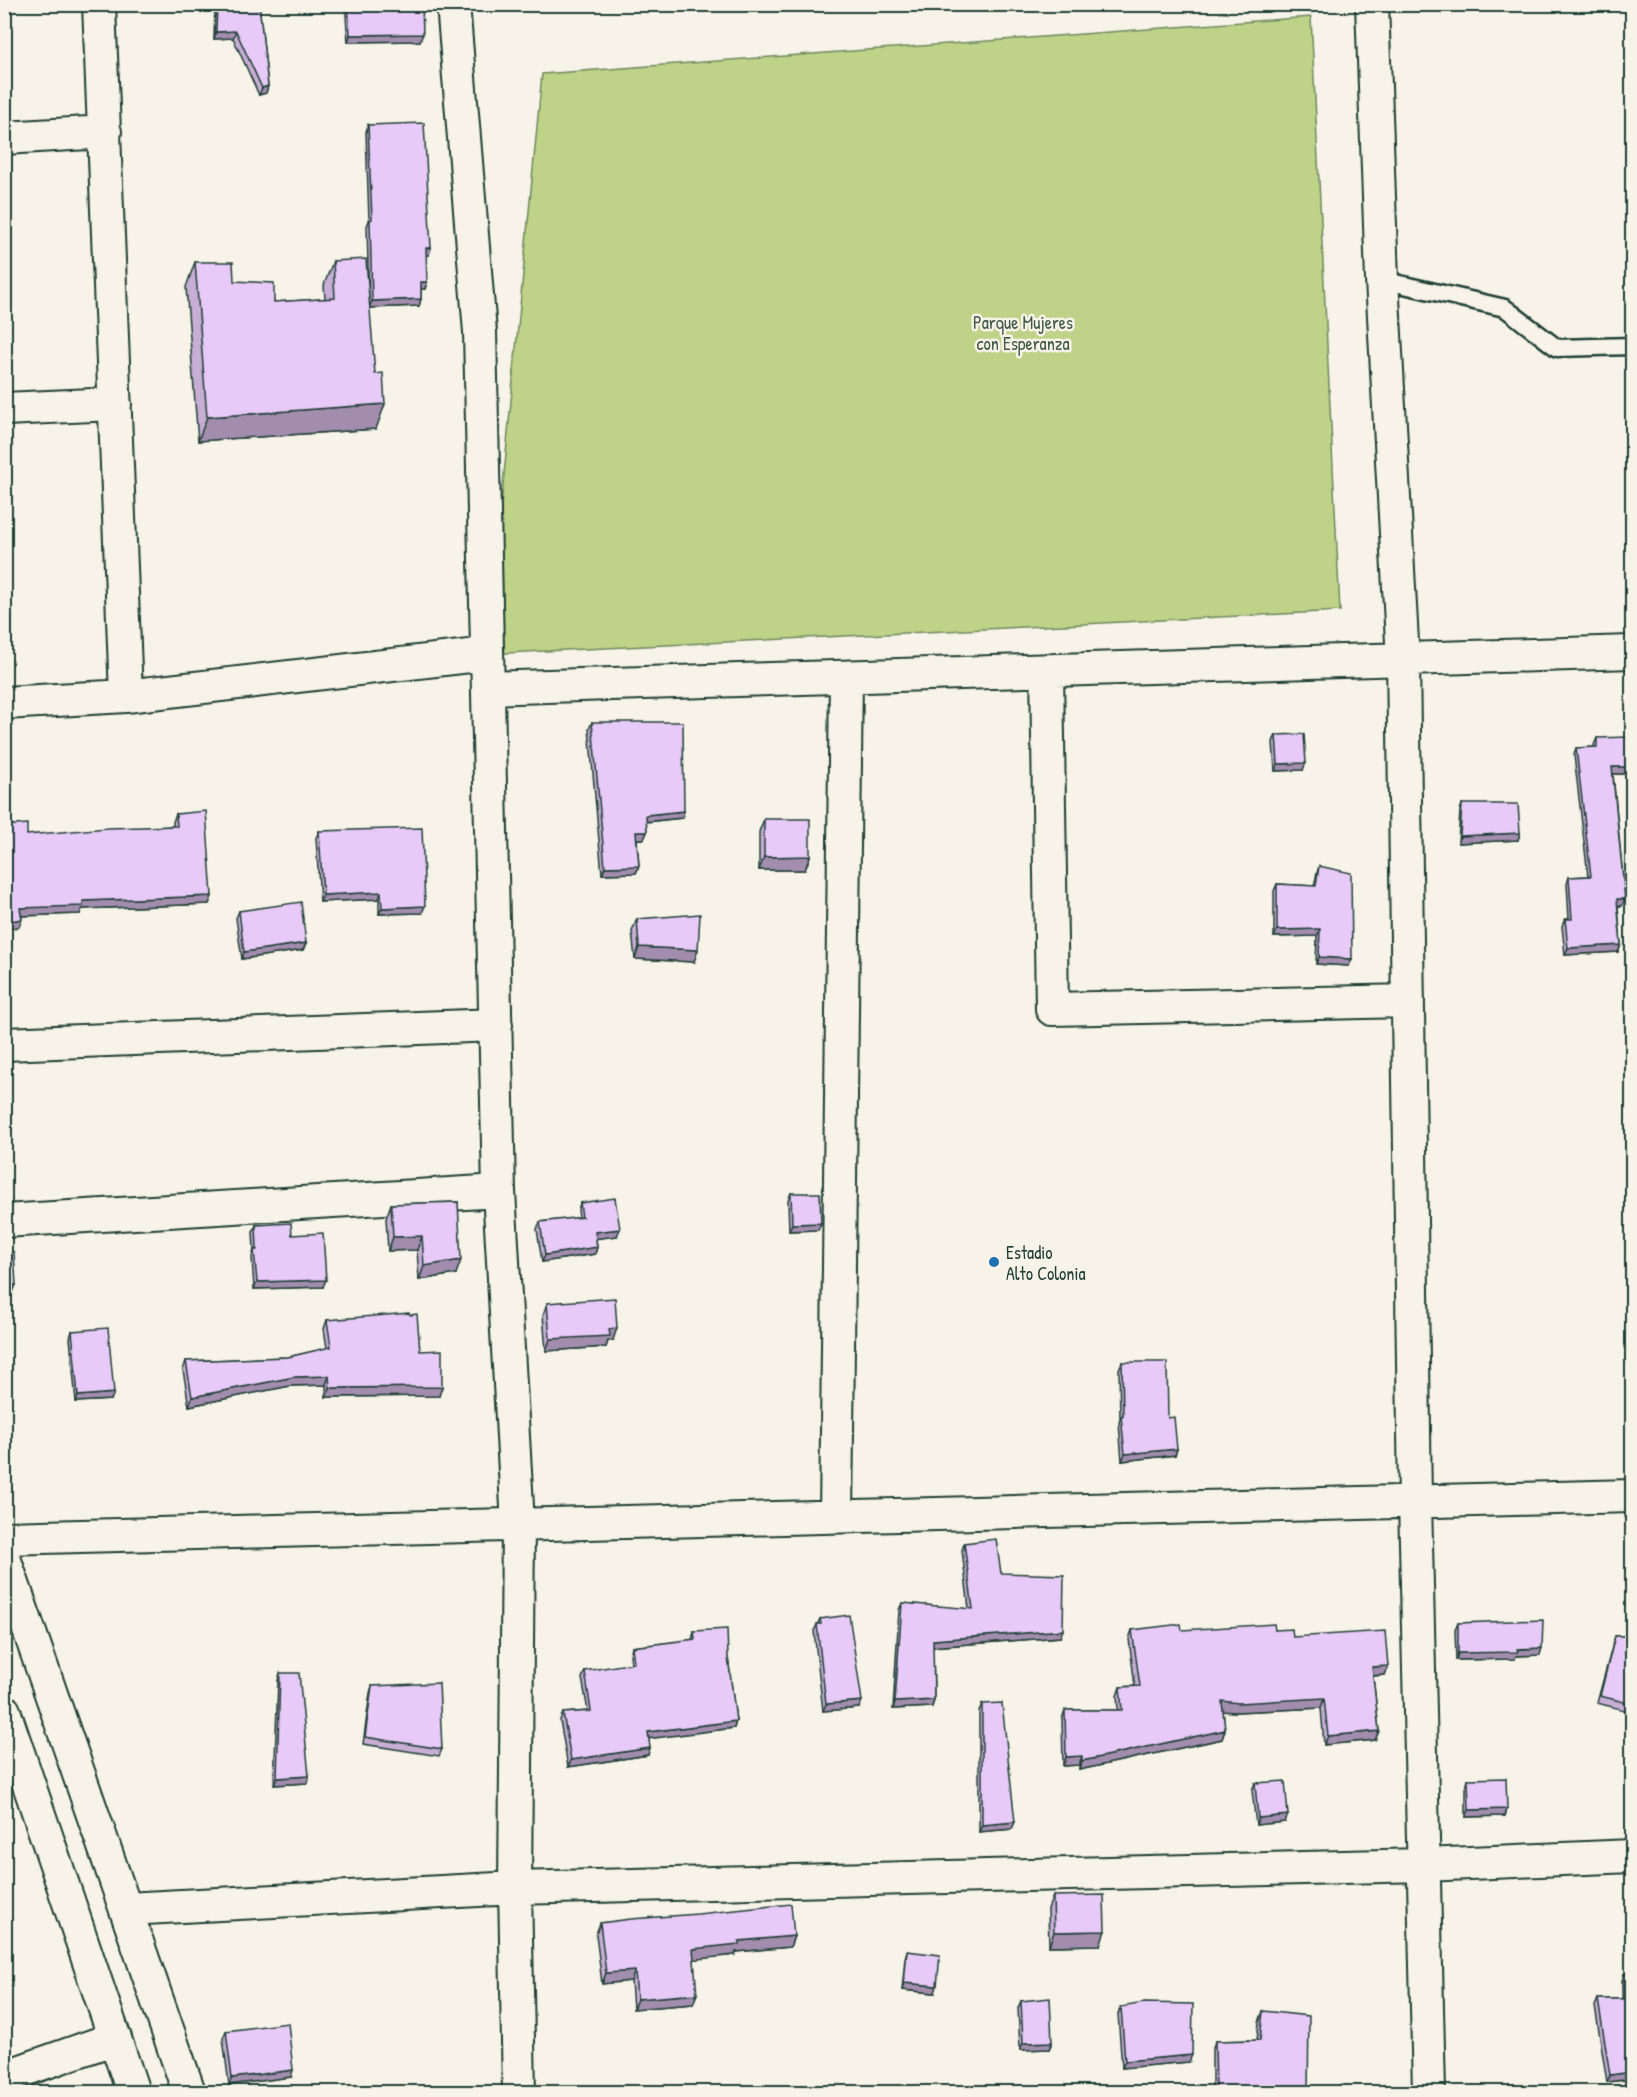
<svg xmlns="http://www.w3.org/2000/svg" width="1637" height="2097" viewBox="0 0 1637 2097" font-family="'Patrick Hand',sans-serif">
<rect width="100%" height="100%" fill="#f7f3e8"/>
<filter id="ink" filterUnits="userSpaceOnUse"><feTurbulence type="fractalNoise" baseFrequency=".0167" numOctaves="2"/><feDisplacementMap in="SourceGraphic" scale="12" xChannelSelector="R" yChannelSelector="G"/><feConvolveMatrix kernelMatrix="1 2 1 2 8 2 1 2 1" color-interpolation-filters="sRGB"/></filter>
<g filter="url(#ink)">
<path fill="#bed288" stroke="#6e885e" stroke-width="1.5" d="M1311,17L1340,611L487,654L542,74Z"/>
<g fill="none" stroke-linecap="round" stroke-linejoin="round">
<g stroke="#1f3d34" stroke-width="21">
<path id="lane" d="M1382,280L1505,308L1557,348L1632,346"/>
</g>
<g stroke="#1f3d34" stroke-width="36">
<path id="street" d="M99,4L126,696
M453,4L480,332L499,1191L518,1524L515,1888L519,2092
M1372,4L1382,280L1403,660L1415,1501L1429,2092
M4,138L105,132
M4,409L115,404
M1047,670L1052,1009L1408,1001
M488,688L1632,652
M4,703L126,696L487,654
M4,1044L496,1025
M4,1221L499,1191
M836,1516L846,677
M4,1538L1632,1496
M4,1558L189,2092
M4,1711L133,2092
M126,1909L515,1888L1424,1865L1632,1856
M4,2077L115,2038"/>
</g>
<use href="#lane" stroke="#f7f3e8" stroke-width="16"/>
<use href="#street" stroke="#f7f3e8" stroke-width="32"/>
</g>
<path fill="#c7aed5" stroke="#1f3d34" stroke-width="1.5" d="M215,4H259L268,86L266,93L259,95L233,38L214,39Z
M345,4H422L420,41L348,42Z
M368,125L429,255H426L427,282L425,289H421V299L419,306L369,308L376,429L198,441L186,287L195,262L274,302L325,299L324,285L333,261L369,304L367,226L369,221L366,132Z
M592,722L684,811L682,818L646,822L647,832L644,839H637L639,866L636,873L602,874L589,729Z
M1276,735L1303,770L1275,771L1273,742Z
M1597,738L1628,767L1626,774H1613L1625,899L1622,906H1618L1621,945L1618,952L1565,955L1562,926L1565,919H1569L1567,884L1569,877L1588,876L1574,755L1576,748L1595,747L1594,745Z
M1462,804L1520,833L1518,840L1458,843L1460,811Z
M176,814L212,896L209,904L82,909L80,914L21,916L19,927L27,835L173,826V822Z
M764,819L810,856L805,870H759V832Z
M319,831L422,913L379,914V899L320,902L316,838Z
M1319,866L1349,966L1316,964L1317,936L1274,937V891L1277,884L1314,886L1317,873Z
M239,911L306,943L303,950L242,959L236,918Z
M637,919L694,962L635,959L632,931Z
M791,1193L821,1223L818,1230L789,1231L788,1200Z
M458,1202L456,1274L419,1280L417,1250L388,1251L386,1218L391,1204Z
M580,1203L617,1236L596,1238L597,1247L595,1254L542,1262L537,1229L540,1222L579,1218L578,1210Z
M256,1225L292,1235L323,1287L254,1289L252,1257L254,1250L253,1232Z
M547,1303L613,1340L608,1341L606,1347L546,1351L543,1315Z
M327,1320L420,1351L439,1396L326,1397V1385L290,1386L189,1406L183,1370L186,1361L288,1357L327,1348L324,1329Z
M72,1331L111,1400L76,1402L70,1338Z
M1122,1362L1177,1449L1175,1455L1122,1461L1119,1423L1120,1418L1119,1369Z
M964,1543L1001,1573L1060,1637L933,1647L934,1700L932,1707L893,1709L899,1610L902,1603L969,1609L962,1550Z
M820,1619L859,1708L823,1711L814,1631Z
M1458,1623L1540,1655L1516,1656L1515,1659L1456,1660L1455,1630Z
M1132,1630H1275L1293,1637L1388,1666L1385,1675L1373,1676L1379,1731L1375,1740L1324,1745L1321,1708L1236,1712L1223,1711L1225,1730L1222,1739L1079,1770V1765L1063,1766L1062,1719L1065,1710H1118L1117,1696L1120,1687L1135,1686L1129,1639Z
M694,1631L728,1657L736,1721L734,1728L649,1738L648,1755L568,1767L560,1720L563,1713L588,1711L582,1678L585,1671L631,1664L630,1654L632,1647L692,1640Z
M1615,1636H1632V1712L1597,1703Z
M280,1673L309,1776L307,1783L274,1785L278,1680Z
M372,1686L442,1749L439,1756L363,1744L370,1693Z
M982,1704L1012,1829L979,1832V1711Z
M1468,1779L1507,1809L1505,1816L1466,1817V1786Z
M1255,1783L1285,1822L1256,1825L1252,1790Z
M1053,1896L1100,1945L1049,1946L1048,1909Z
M600,1923L794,1936L790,1947L736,1952L735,1955L694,1959L693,2004L633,2009L631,1981L602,1984L596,1934Z
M907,1951L935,1993L902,1990L905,1958Z
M1624,1974H1632V2079L1607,2082L1595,2006L1598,1999H1622V1981Z
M1021,2001L1052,2042L1049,2049L1020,2050L1018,2008Z
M1121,2007L1189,2062L1122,2068L1118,2014Z
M1263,2011L1308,2092H1212V2051L1215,2041L1257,2040L1259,2022Z
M226,2031L291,2077L229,2085L223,2038Z"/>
<path fill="#a28dae" stroke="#1f3d34" stroke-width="1.5" d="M236,31L233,38L214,39L216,32Z
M423,34L420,41L348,42L350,35Z
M268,86L266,93L259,95L262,88Z
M426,248H431L429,255H423Z
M421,282H427L425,289H418Z
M421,299L419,306L369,308L372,301Z
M385,404L376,429L198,441L207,417Z
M1306,763L1303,770L1275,771L1278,764Z
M1612,767H1628L1626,774H1610Z
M684,811L682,818L643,822L646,815Z
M636,832H647L644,839H634Z
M1520,833L1518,840L1458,843L1460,836Z
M810,856L805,870H759L764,857Z
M639,866L636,873L602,874L605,867Z
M381,892L379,899L320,902L323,895Z
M212,896L209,904L82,909L80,914L17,916L20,908L83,901Z
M1617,899H1625L1622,906H1615Z
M425,906L422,913L379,914L382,908Z
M22,919L19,927L4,929V922Z
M1320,929L1317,936L1274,937L1277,930Z
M306,943L303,950L242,959L244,952Z
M1621,945L1618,952L1565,955L1568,948Z
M639,947L698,950L694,962L635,959Z
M1319,957L1352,959L1349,966L1316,964Z
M821,1223L818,1230L789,1231L792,1224Z
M620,1229L617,1236L593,1239L595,1232Z
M422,1236L417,1250L388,1251L393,1237Z
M597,1247L595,1254L542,1262L545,1255Z
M461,1260L456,1274L419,1280L424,1266Z
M326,1280L323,1287L254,1289L257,1282Z
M4,1285H16L13,1292H4Z
M617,1328L613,1340L608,1341L606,1347L546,1351L550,1339Z
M329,1376L326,1385L290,1386L189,1406L192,1397L294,1377Z
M442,1387L439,1396L326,1397L330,1388Z
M114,1393L111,1400L76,1402L78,1396Z
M1177,1449L1175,1455L1122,1461L1125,1454Z
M1063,1630L1060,1637L930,1647L933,1640Z
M1542,1648L1540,1655L1516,1656L1515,1659L1456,1660L1458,1653Z
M1388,1666L1385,1675L1369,1676L1372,1667Z
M1324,1698L1321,1708L1236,1712L1219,1711L1222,1701Z
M934,1700L932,1707L893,1709L895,1702Z
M862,1701L859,1708L823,1711L826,1704Z
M736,1721L734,1728L646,1739L648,1732Z
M1225,1730L1222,1739L1079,1770L1082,1761Z
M1379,1731L1375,1740L1324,1745L1328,1736Z
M650,1748L648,1755L568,1767L571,1760Z
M1082,1756L1079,1765L1063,1766L1066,1757Z
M309,1776L307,1783L274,1785L277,1778Z
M1507,1809L1505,1816L1466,1817L1469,1810Z
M1288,1815L1285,1822L1256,1825L1258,1818Z
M1015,1822L1012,1829L979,1832L982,1825Z
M1105,1931L1100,1945L1049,1946L1054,1932Z
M794,1936L790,1947L736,1952L735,1955L690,1960L693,1949L739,1941Z
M635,1971L631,1981L602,1984L606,1973Z
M904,1983L937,1986L935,1993L902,1990Z
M697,1994L693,2004L633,2009L637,1999Z
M1052,2042L1049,2049L1020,2050L1023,2043Z
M1192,2055L1189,2062L1122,2068L1125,2061Z
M293,2070L291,2077L229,2085L232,2078Z
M1632,2072V2079L1607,2082L1610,2075Z"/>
<path fill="#e7caf8" stroke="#1f3d34" stroke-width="1.5" d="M217,4H259L268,86L262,88L236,31L216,32Z
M348,4H422L423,34L350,35Z
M424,123L431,248H426L427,282H421V299L372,301L370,220L372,219L368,125Z
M366,259L375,374L383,373L385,404L207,417L195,262H233L234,281L274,283V302L335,298L333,261Z
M592,722H683L684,811L646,815L647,832H636L639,866L605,867Z
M1304,734L1306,763L1278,764L1276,735Z
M1628,737V767H1612L1625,899H1617L1621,945L1568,948L1565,919H1572L1569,877L1591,876L1576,748L1597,747V738Z
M1462,804H1518L1520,833L1460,836Z
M206,811L212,896L83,901V906L20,908L22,919L4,922V826L27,824V835L108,828L177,826L176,814Z
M764,819H810V856L764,857Z
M422,828L425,906L382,908L381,892L323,895L319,831Z
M1319,866L1351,873L1352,959L1319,957L1320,929L1277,930V884L1316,886Z
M301,902L306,943L244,952L239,911Z
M700,914L698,950L639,947L637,919Z
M791,1193H820L821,1223L792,1224Z
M615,1198L620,1229L595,1232L597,1247L545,1255L540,1222L582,1217L580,1203Z
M458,1202L461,1260L424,1266L422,1236L393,1237L391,1204Z
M291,1223L292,1235L323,1233L326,1280L257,1282L254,1250H257L256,1225Z
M4,1252H14L16,1285H4Z
M615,1298L617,1328L609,1329L610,1336L550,1339L547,1303Z
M409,1313L410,1315L417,1314L420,1351L442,1350V1387L330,1388L329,1376L294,1377L192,1397L186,1361L288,1357L331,1347L327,1320Z
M108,1328L114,1393L78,1396L72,1331Z
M1122,1362H1167L1168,1418L1174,1417L1177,1449L1125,1454L1121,1416H1123Z
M996,1539L1001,1573L1064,1575L1063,1630L933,1640L934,1700L895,1702L902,1603L973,1609L964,1543Z
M849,1615L862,1701L826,1704L817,1624H821L820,1619Z
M1543,1620L1542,1648L1517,1649L1518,1652L1458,1653V1623Z
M1181,1624L1182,1630L1274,1624L1275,1630L1292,1629L1293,1637L1385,1631L1388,1666L1372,1667L1379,1731L1328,1736L1324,1698L1239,1703L1222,1701L1225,1730L1082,1761V1756L1066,1757L1065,1710H1122L1120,1687L1140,1686L1132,1630Z
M727,1629L728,1657L736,1721L648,1732L650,1748L571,1760L563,1713L591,1711L585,1671L634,1663L632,1647L695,1639L694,1631Z
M1615,1636H1632V1704L1600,1696Z
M280,1673H299L309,1776L277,1778Z
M439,1683L442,1749L365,1737L372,1686Z
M1002,1703L1015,1822L982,1825V1704Z
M1506,1778L1507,1809L1469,1810L1468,1779Z
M1285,1781L1288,1815L1258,1818L1255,1783Z
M1104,1895L1105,1931L1054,1932L1053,1896Z
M791,1904L794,1936L739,1941V1944L693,1949L697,1994L637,1999L635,1971L606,1973L600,1923L631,1919L698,1914Z
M907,1951L940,1955L937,1986L904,1983Z
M1624,1974H1632V2072L1610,2075L1598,1999H1624Z
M1050,1998L1052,2042L1023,2043L1021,2001Z
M1144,2003L1193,2004L1192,2055L1125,2061L1121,2007Z
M1263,2011L1309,2016L1308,2092H1216L1215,2041L1260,2040Z
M288,2023L293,2070L232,2078L226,2031Z"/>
</g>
<circle fill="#1f6fb2" stroke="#f7f3e8" stroke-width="2" cx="994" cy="1262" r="6"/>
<g text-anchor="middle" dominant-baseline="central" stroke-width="5" stroke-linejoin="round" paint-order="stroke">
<g font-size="18" fill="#3f5b45" stroke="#f7f3e8">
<text x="1023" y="322">Parque Mujeres<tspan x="1023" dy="21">con Esperanza</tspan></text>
</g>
<g font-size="18" fill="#1f3d34" stroke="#f7f3e8" text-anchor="start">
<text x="1006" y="1252">Estadio<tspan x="1006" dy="21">Alto Colonia</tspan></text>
</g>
</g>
<rect width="1637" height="2097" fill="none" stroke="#f7f3e8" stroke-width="24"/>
<rect x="12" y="12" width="1613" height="2073" fill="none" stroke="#1f3d34" stroke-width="2" filter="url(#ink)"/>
</svg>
